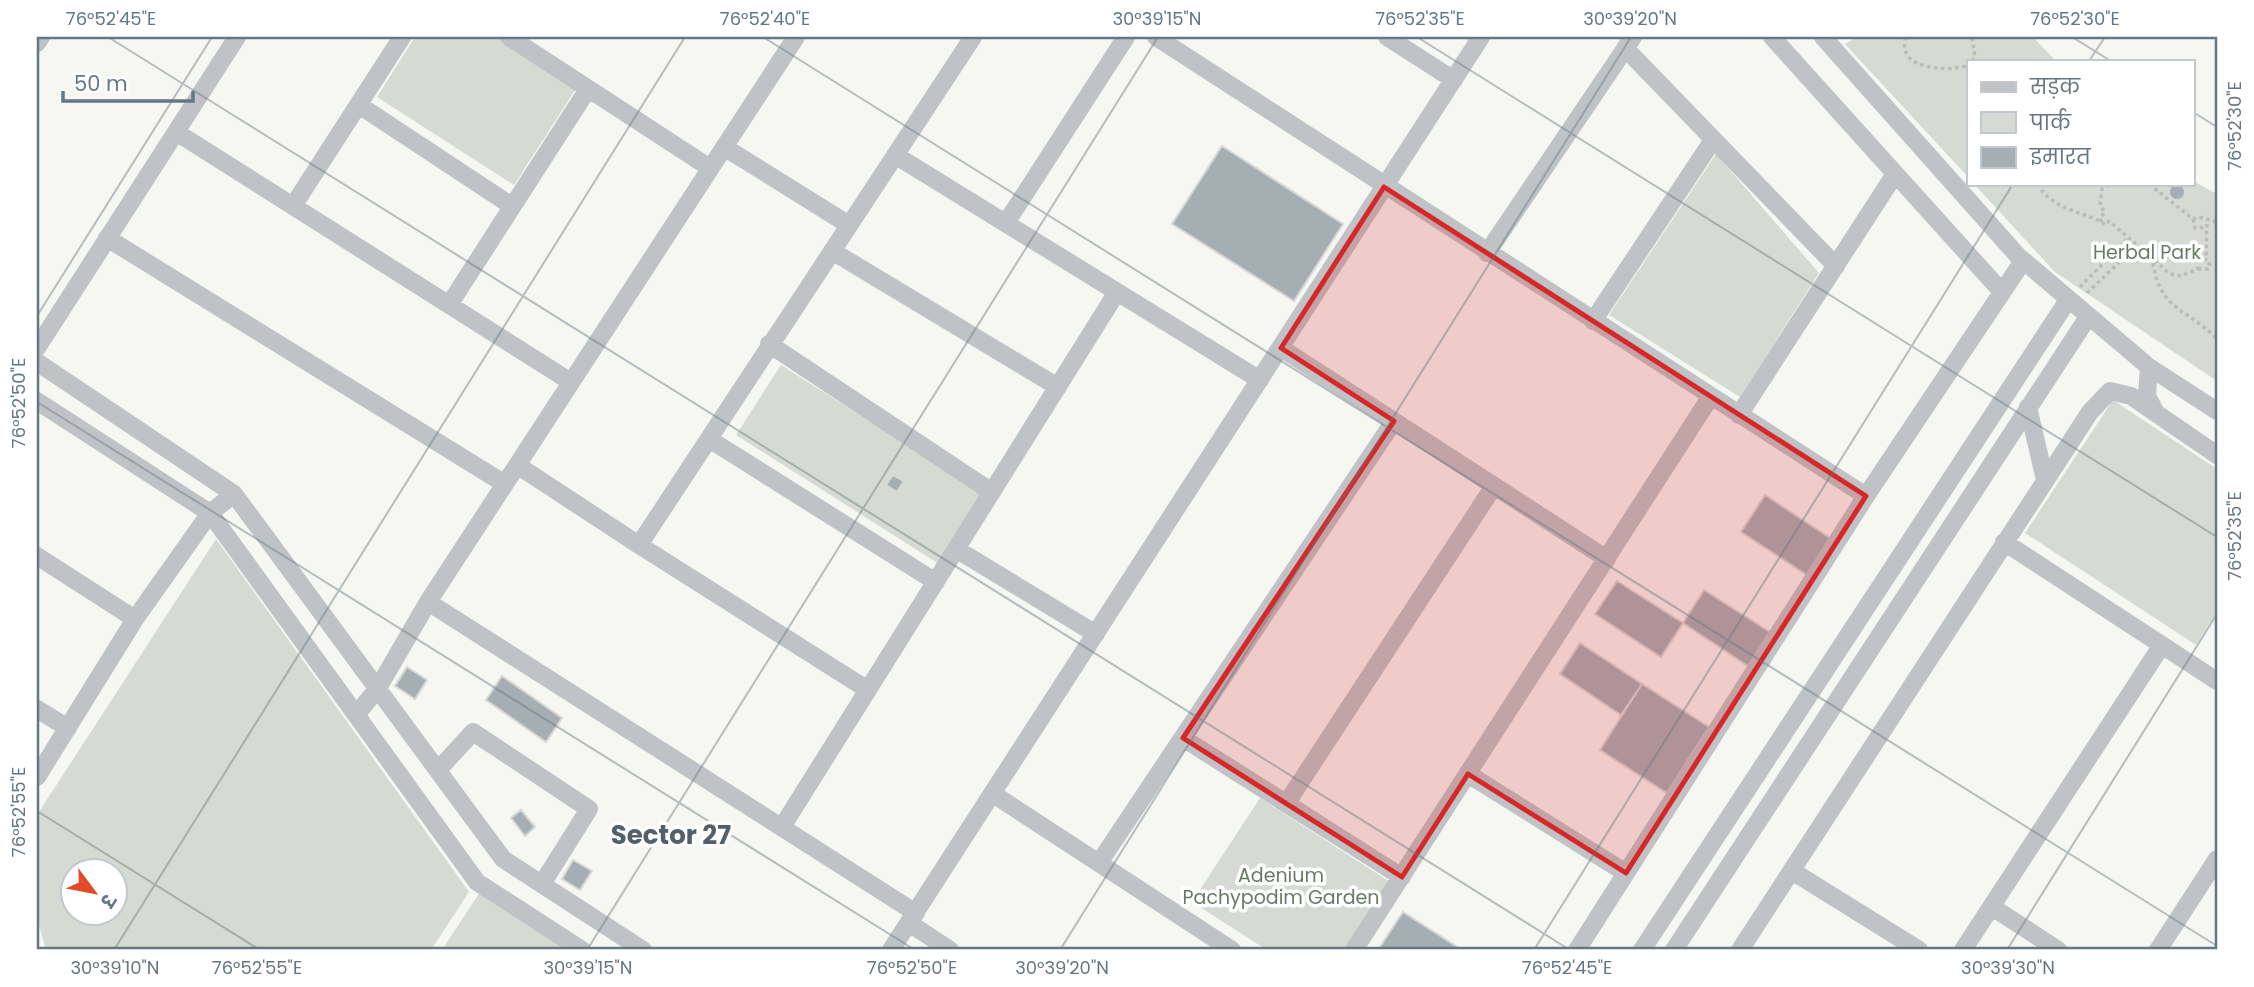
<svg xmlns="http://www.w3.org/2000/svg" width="2254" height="987" viewBox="0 0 2254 987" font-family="Poppins,'Noto Sans Devanagari',sans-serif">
<rect width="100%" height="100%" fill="#f6f6f2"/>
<path fill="#d5dbd2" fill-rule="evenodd" d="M415,37H499L577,87L514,185L377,97Z
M1857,37H2033L2056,61H1969V178L1845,44Z
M1716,154L1819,273L1740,397L1609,315Z
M2193,181L2217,194V381L2055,272L1974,184H2193Z
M781,365L984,494L939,564L736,435Z
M2113,400L2217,469V612L2196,645L2025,533Z
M216,539L469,892L431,950H46L37,918V815ZM74,872H116V914H74Z
M1260,798L1390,882L1346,950H1267L1192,902Z
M480,892L569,950H442Z"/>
<path fill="#a5aeb3" stroke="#d7d7d5" stroke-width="2" d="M1222,146L1343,224L1294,301L1172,224Z
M2169 192a8 8 0 1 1 16 0a8 8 0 1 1-16 0Z
M893,475L904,481L897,492L886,485Z
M1765,495L1830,538L1807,575L1741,532Z
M1617,581L1683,623L1661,657L1595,614Z
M1704,590L1770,632L1748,666L1683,623Z
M1580,643L1642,684L1621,715L1560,674Z
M407,667L427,680L415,699L395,686Z
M502,676L562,718L546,742L486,700Z
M1642,684L1709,727L1667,793L1600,750Z
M521,810L535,827L525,836L511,818Z
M573,860L592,871L580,890L562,879Z
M1403,912L1462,950H1378Z"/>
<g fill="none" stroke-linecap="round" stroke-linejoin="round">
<path stroke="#b9bcbe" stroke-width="3.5" stroke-dasharray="3.5 3.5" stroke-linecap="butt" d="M1906,37C1895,71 1950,72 1969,65
M1972,61L1975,57L1972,37
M2037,184C2055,212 2083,210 2106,225L2109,221L2170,274L2181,276L2198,269V261L2206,259L2207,220
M2149,184L2193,219L2199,217L2217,222
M2193,219L2195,228L2207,227
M2101,222L2100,217L2105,213L2100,205L2102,189L2111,184
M2153,263C2161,312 2186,307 2217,339
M2198,269H2208L2210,265L2206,259
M2080,287L2128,238
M2087,293L2136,246"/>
<path stroke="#bfc3c6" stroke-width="18" d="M509,37L710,168
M1156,37L1866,496L1577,950
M1387,37L1454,80
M1772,37L2002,292
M1823,37L2018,256L2149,367L2217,411
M37,43L41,37
M1625,48L1836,266
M359,105L512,206
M176,132L571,382
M724,147L849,225
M895,155L1260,380
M293,206L402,37
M1006,223L1126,37
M107,238L505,484
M832,251L1058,387
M1487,253L1633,37
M449,305L588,89
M1593,321L1713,140
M769,344L992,492
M37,348L237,37
M1281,348L1607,559
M37,362L234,494L503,859L643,950
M2149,367L2147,396L2156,413
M37,401L210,513L477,882L582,950
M2028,407L2045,480
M1739,415L1895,174
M709,439L936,582
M517,465L639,545L973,37
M1866,496L2023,261
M2004,542L2217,681
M639,545L868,690
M956,549L1096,634
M37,556L135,619
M428,602L916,913
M37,709L68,728
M356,715L378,688L428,602L796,37
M1183,738L1402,877
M438,770L473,732L589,809L542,884
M1468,774L1626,873
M37,777L135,619L210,513L234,494
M993,794L1232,950
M1286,804L1494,486
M782,827L1117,292
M1099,863L1394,421
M1792,871L1919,950
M1992,907L2058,950
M909,923L950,950
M891,950L1481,37
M1354,950L1711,396
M1642,950L2068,300
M1674,950L2088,317
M1740,950L2090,412L2110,391L2131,396L2217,455
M1963,950L2162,645
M2158,950L2217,859"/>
</g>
<path fill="#d62828" fill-opacity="0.2" stroke="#d62828" stroke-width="5" stroke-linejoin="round" d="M1384,187L1866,496L1626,873L1468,774L1402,877L1183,738L1394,421L1281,348Z"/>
<path fill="none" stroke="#657783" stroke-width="2" stroke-opacity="0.45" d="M108,37L1570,950M763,37L2217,946M1417,37L2217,537M2072,37L2111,61M2089,61L2105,37M2193,112L2217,127M37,316L212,37M37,402L915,950M37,811L260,950M114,950L685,37M587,950L1158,37M1060,950L1631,37M1534,950L2013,184M2007,950L2217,614"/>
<g text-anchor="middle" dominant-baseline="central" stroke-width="7" stroke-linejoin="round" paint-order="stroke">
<g font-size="19" fill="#697b64" stroke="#fff">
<text x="2147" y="252">Herbal Park</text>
<text x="1281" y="875">Adenium<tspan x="1281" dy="22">Pachypodim Garden</tspan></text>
</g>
<g font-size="26" font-weight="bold" fill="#536069" stroke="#fff">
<text x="671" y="835">Sector 27</text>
</g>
</g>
<rect width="2254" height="987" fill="none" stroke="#ffffff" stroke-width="77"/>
<rect x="1967" y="60" width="228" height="126" fill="#ffffff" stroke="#c1c9cd" stroke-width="2"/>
<rect x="1981" y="82" width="35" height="10" fill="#bfc3c6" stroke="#c1c9cd" stroke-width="2"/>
<text x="2030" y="94" font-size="21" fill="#657783">सड़क</text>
<rect x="1981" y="112" width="35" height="21" fill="#d5dbd2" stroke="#c1c9cd" stroke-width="2"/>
<text x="2030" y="130" font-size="21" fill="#657783">पार्क</text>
<rect x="1981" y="147" width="35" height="21" fill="#a5aeb3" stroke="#c1c9cd" stroke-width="2"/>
<text x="2030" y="164" font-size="21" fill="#657783">इमारत</text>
<g transform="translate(94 892) rotate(122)"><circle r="33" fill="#ffffff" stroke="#c1c9cd" stroke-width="2"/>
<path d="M0-5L12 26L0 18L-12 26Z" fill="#e24b27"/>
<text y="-10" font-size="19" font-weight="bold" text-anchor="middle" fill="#657783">उ</text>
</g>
<path d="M63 91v10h130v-10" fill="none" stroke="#657783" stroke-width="3.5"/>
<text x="74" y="91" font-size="21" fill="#657783" stroke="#ffffff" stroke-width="5" paint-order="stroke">50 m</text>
<rect x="38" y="38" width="2178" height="910" fill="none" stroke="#657783" stroke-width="2.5"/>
<g font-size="18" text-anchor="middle" fill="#657783">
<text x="111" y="25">76°52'45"E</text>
<text x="765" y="25">76°52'40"E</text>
<text x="1157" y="25">30°39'15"N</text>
<text x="1420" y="25">76°52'35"E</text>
<text x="1630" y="25">30°39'20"N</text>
<text x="2075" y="25">76°52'30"E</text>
<text transform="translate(2235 126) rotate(-90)" y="6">76°52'30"E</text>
<text transform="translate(19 403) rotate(-90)" y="6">76°52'50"E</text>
<text transform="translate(2235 536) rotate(-90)" y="6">76°52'35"E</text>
<text transform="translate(19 812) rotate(-90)" y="6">76°52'55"E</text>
<text x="115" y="974">30°39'10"N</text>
<text x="257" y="974">76°52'55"E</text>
<text x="588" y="974">30°39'15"N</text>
<text x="912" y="974">76°52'50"E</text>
<text x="1062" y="974">30°39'20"N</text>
<text x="1567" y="974">76°52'45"E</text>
<text x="2008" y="974">30°39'30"N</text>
</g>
</svg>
